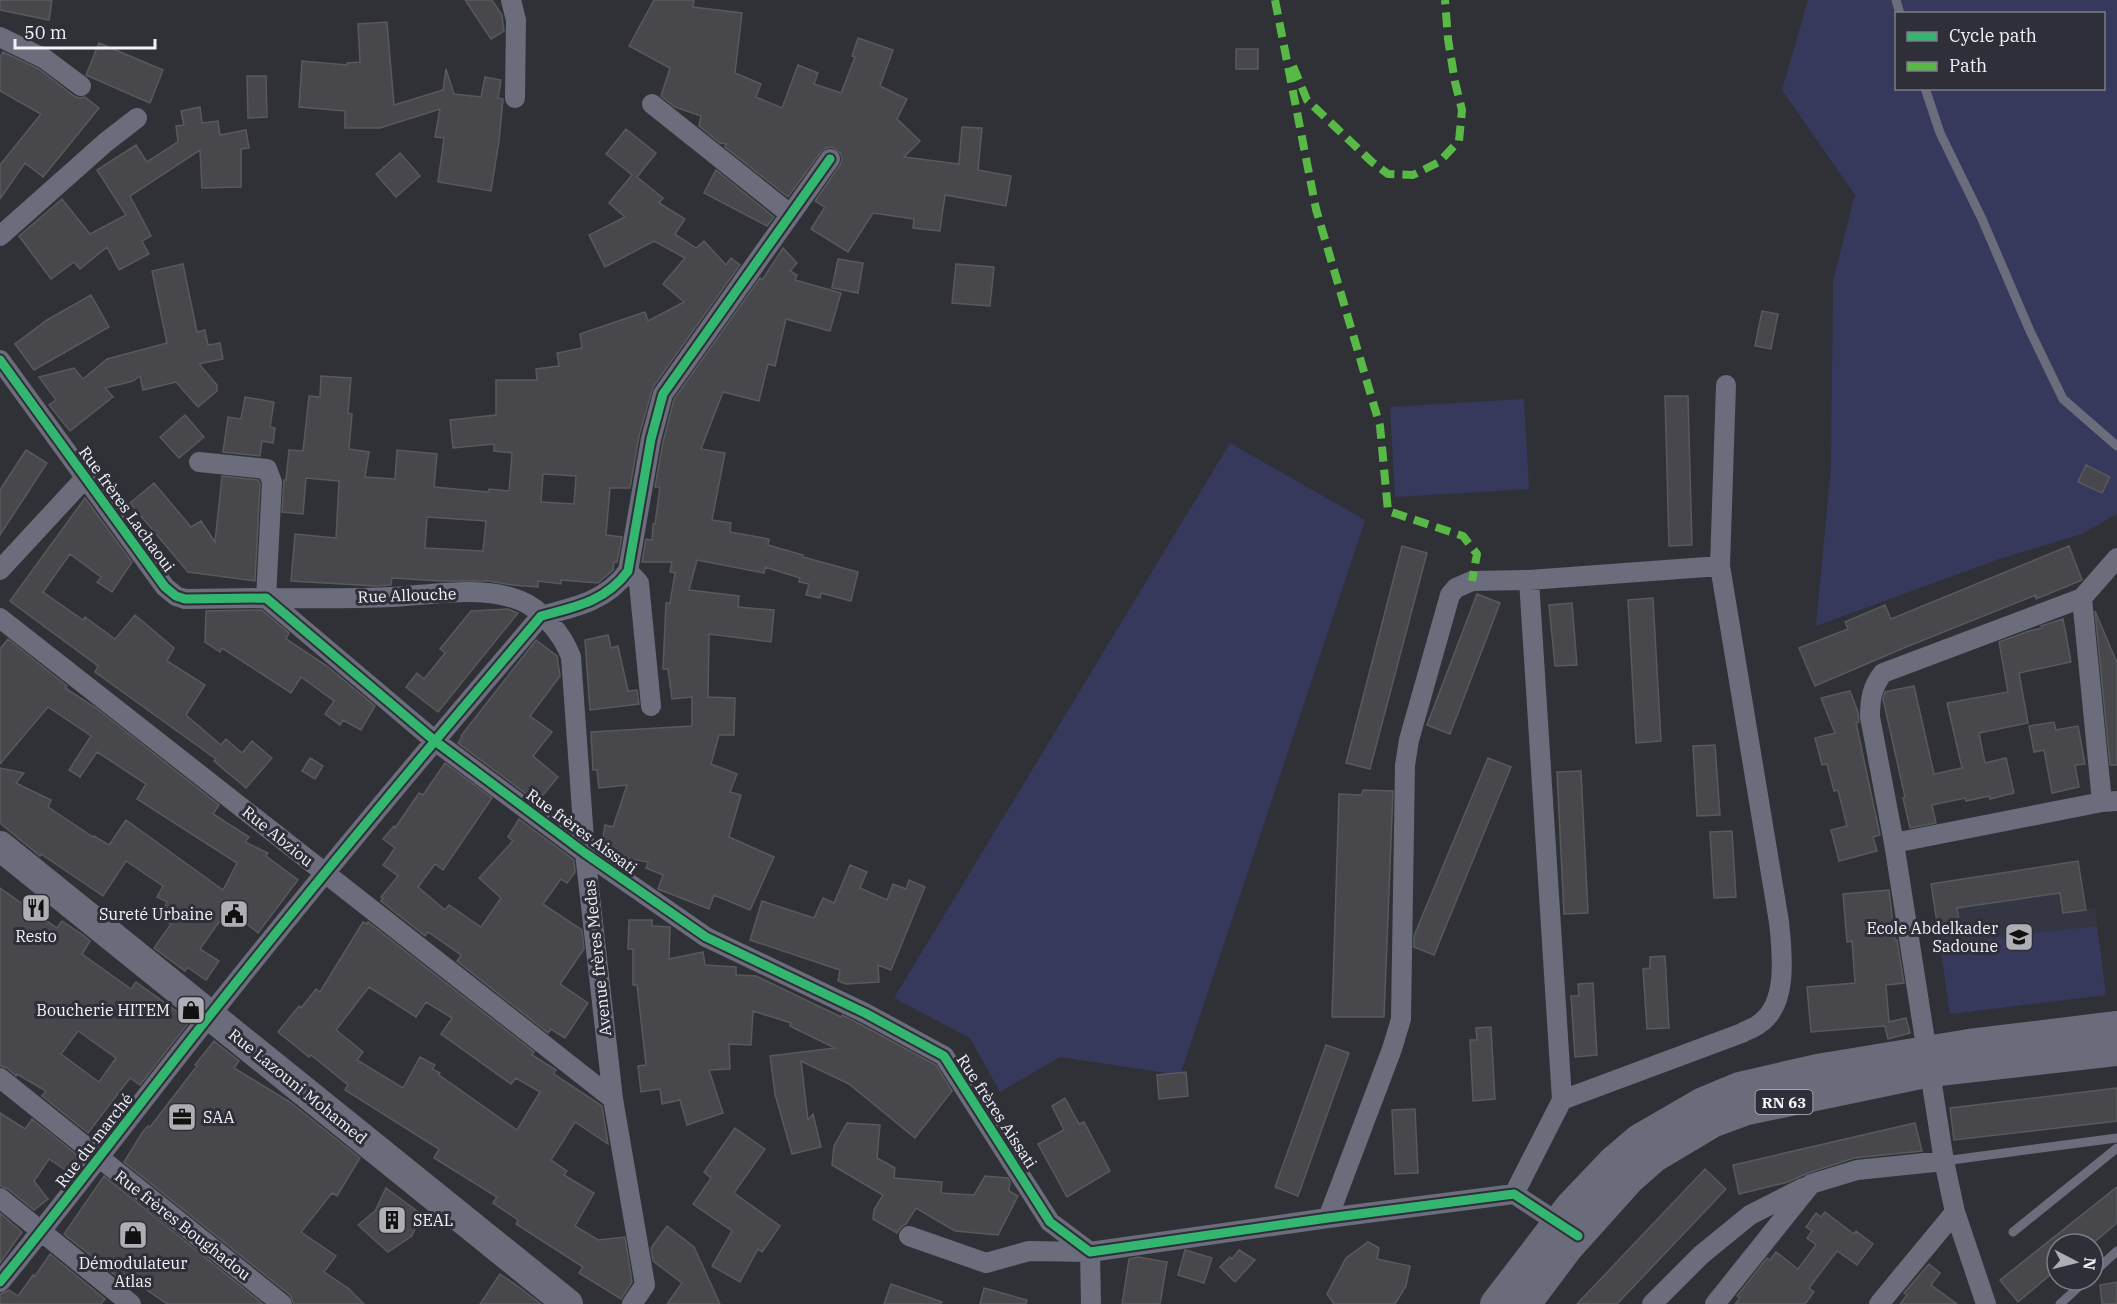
<svg xmlns="http://www.w3.org/2000/svg" width="2117" height="1304" viewBox="0 0 2117 1304" font-family="'IBM Plex Serif',serif">
<rect width="100%" height="100%" fill="#303136"/>
<path fill="#343644" d="M2078,861L2086,909L2095,908L2106,995L1950,1014L1931,884Z"/>
<path fill="#36395c" fill-rule="evenodd" d="M1808,0H2117V514L2082,534L1999,559L1816,626L1831,467L1833,281L1855,195L1782,90ZM1896,14H2104V88H1896Z
M1524,399L1529,489L1395,497L1390,407Z
M1230,443L1365,520L1180,1075L1060,1057L1000,1092L970,1038L894,998Z
M2097,926L2106,995L1950,1014L1940,945Z"/>
<path fill="#48484c" stroke="#58595d" stroke-width="1.5" fill-rule="evenodd" d="M0,0H52L49,20L0,10Z
M465,0H492L502,15L504,31L491,39Z
M654,0H694L693,7L742,13L735,73L761,84L756,97L782,108L798,65L818,73L814,84L841,93L855,57L852,56L858,38L893,50L880,86L907,99L897,119L920,141L904,157L959,164L962,127L982,128L978,170L1011,176L1006,206L945,195L940,231L913,228L914,219L873,213L848,252L811,229L825,207L815,201L840,165L842,160L841,154L832,147L826,148L821,152L788,197L725,147L726,144L720,143L699,126L701,116L675,107L661,96L670,68L629,46Z
M387,22L394,105L443,90L446,69L454,94L481,97L485,77L501,80L498,98L503,99L499,141L491,191L438,182L444,138L435,137L440,109L380,128H345V111L299,107L302,61L347,65V63L360,62L358,24Z
M99,43L163,70L150,103L86,75Z
M1236,49H1258V69H1236Z
M3,52L39,69L74,96L79,98L85,97L99,108L43,177L25,163L0,199V165L41,114L0,91V57Z
M247,76H266L267,117L248,118Z
M200,107L202,123L218,121L220,135L246,130L249,148L241,149V187L202,188L200,150L130,196L151,236L142,241L149,254L119,270L107,247L80,269L74,262L51,279L19,236L62,199L90,234L126,215L97,170L136,145L147,162L178,142L176,126L184,125L181,111Z
M626,129L656,153L637,177L663,198L659,203L685,219L675,234L696,248L704,241L726,265L731,258L740,265L653,387L639,436L630,488H610L606,535L622,537L617,562H614L613,570L598,583L561,580V584L538,581V587L512,585L489,581H442L392,578L391,585L375,586L291,581L295,534L336,538L339,481L306,478L303,514L282,512L284,480H286L289,450L303,451L309,396L320,397L321,376L351,378L348,413L352,414L349,449L369,452L365,477L395,479L397,450L437,454L434,487L488,492L489,489L509,491L512,453L494,451V444L453,448L450,420L496,415V380H537L536,369L559,366L557,353L582,348L580,334L645,312L648,321L684,302L663,284L685,258L654,241L605,267L589,235L625,217L609,203L632,175L606,154ZM543,474L576,476L574,504L541,502ZM427,517L486,521L483,551L425,548Z
M400,153L420,176L396,197L376,174Z
M716,170L774,217L767,226L704,193Z
M783,248L797,263L790,271L797,275L795,280L841,293L830,331L786,319L775,366L768,364L759,401L723,392L701,449L725,453L712,520L731,523L730,532L769,539L768,545L803,555V557L858,572L851,601L821,593L820,598L806,595L809,584L799,582L800,578L765,567L764,573L697,560L689,590L739,596L738,607L774,610L771,642L709,634L708,697L735,698L734,735H719L711,764L737,774L730,792L741,795L729,837L774,857L750,910L714,895L709,909L658,889L663,875L646,868L648,862L609,855L601,849L605,825L613,827L627,785L599,788L597,770H593L591,732L692,726V697L672,699L668,669H663L666,603H670L675,573L670,572L672,562H642L646,539L652,540L653,524H655L660,487H655L663,442L674,399L760,278L762,280Z
M838,259L863,263L858,293L832,288Z
M183,264L197,332L205,330L208,345L220,343L223,359L199,364L217,385V391L198,407L176,382L143,390L140,376L133,381L105,388L113,397L70,431L49,405L56,400L39,377L74,368L83,379L107,359L167,343L152,271Z
M956,264L994,267L990,306L952,303Z
M91,295L109,327L34,370L15,344L47,320Z
M1762,311L1778,314L1771,349L1755,346Z
M1665,396H1688L1692,545L1669,546Z
M245,397L274,402L270,427L275,428L273,443L262,441L260,456L223,452L228,417L241,419Z
M185,415L204,437L179,458L160,437Z
M26,450L47,463L0,535V490Z
M2086,465L2110,477L2102,493L2078,482Z
M222,476L258,480L260,484L255,581L188,572L130,503L154,483L191,527L201,521L215,542Z
M85,498L132,562L112,592L97,582L101,577L70,554L43,592L83,620L85,617L115,639L135,615L174,648L167,661L205,685L186,715L221,745L226,739L242,753L252,741L272,758L246,788L214,761L216,759L95,672L98,666L10,601Z
M1402,546L1427,553L1370,769L1346,763Z
M2069,546L2082,580L2036,599V595L1906,647L1815,686L1799,648L1848,629L1845,622L1885,605L1891,619Z
M1477,594L1500,603L1450,734L1427,725Z
M1653,598L1661,741L1636,743L1628,600Z
M1572,603L1577,665L1555,666L1549,605Z
M508,609L518,613L438,712L406,687L417,673L424,679L445,653L440,649L471,611Z
M262,610L289,633L286,639L327,666L375,706L361,730L343,720L340,725L325,714L334,701L301,677L291,693L222,648L220,652L205,642L206,611Z
M2095,611L2117,663V765H2110Z
M2063,619L2071,662L2019,673L2028,723L1979,733L1985,763L2006,758L2014,793L1990,799L1989,796L1966,801L1965,798L1932,805L1936,823L1910,828L1903,798L1905,797L1883,699L1885,692L1914,686L1934,774L1962,768L1947,703L2008,692L1999,642L2029,631L2042,628L2041,626Z
M608,635L611,648L618,646L628,691L637,690L639,704L590,710L585,640Z
M8,639L67,686L65,688L96,708L219,805L213,814L249,837L245,842L268,853L266,856L298,880L258,933L228,909L200,949L219,961L206,980L187,967L185,971L154,948L171,924L159,918L167,902L157,897L163,886L126,861L103,896L41,854L40,856L0,823V768L24,773L16,783L51,800L48,807L93,837L94,836L109,845L126,820L223,890L237,863L137,799L146,784L97,752L80,777L69,770L91,736L48,707L0,764V649Z
M536,640L557,656L560,676L530,716L552,732L533,756L558,777L537,802L458,743L462,737L461,736Z
M1850,691L1858,712L1859,722L1856,723L1880,835L1873,837L1877,851L1839,861L1831,830L1847,826L1838,790L1834,791L1827,764L1822,765L1815,738L1835,733L1821,698Z
M2054,722L2056,730L2078,726L2085,764L2075,765L2079,787L2052,793L2044,750L2034,752L2029,726Z
M1715,745L1720,815L1697,816L1693,746Z
M310,758L323,766L315,779L302,771Z
M1488,758L1511,767L1434,955L1414,947V936Z
M445,763L492,798L443,870L435,864L418,887L445,910L449,905L481,927L501,898L479,878L513,841L508,837L519,819L574,860L575,872L567,883L561,879L543,904L582,930L584,949L560,984L588,1003L565,1038L551,1029L548,1033L457,961L461,955L428,932L425,936L381,901L383,898L381,897L398,876L383,865L395,848L383,839L394,826L395,828L419,793L423,795Z
M1581,771L1588,913L1564,914L1557,772Z
M1363,790L1393,791L1384,1017H1332L1339,794L1362,795Z
M1732,831L1736,897L1714,898L1710,832Z
M2078,861L2086,910L2063,913L2060,893L1957,908L1960,926L1938,929L1931,884Z
M850,865L867,872L860,888L887,900L893,884L906,889L909,880L925,887L891,970L878,965L879,982L846,984L838,981L840,970L750,940L762,901L814,918L823,898L834,903Z
M0,888L57,928L62,921L83,935L90,941L82,954L131,989L136,982L190,1021L140,1085L130,1078L88,1133L42,1096L46,1091L17,1074L16,1076L7,1068L0,1066ZM78,1031L116,1058L99,1082L61,1054Z
M1889,890L1895,940H1897L1904,983L1886,985L1889,1022L1906,1018L1910,1033L1888,1039L1885,1026L1811,1032L1807,987L1855,983L1852,941L1847,942L1843,894Z
M629,920H652V926L670,927L669,959L703,952L705,965L736,967V975L756,976L841,1017L842,1015L860,1024L936,1065L952,1091L915,1138L849,1084L801,1061L808,1120L813,1114L821,1147L792,1154L775,1094L770,1056L835,1048L790,1026L791,1023L753,1011L751,1045L729,1044L730,1069L709,1070L723,1113L687,1125L680,1100L662,1104L660,1089L641,1092L638,1066L646,1065L637,985H633V949H628Z
M363,922L367,924L368,922L534,1052L532,1055L556,1070L554,1074L602,1106L608,1144L575,1122L551,1160L567,1171L564,1175L594,1193L575,1226L598,1240L625,1237L632,1282L621,1299L579,1273L583,1267L516,1224L518,1220L493,1203L497,1197L434,1158L439,1149L345,1090L348,1085L311,1055L309,1057L278,1032L299,1006L301,1008L316,989L320,992ZM369,987L416,1017L426,1002L452,1018L441,1034L511,1084L516,1078L540,1092L517,1130L439,1075L440,1073L432,1069L435,1065L420,1057L403,1088L357,1060L363,1052L336,1030Z
M1665,956L1669,1028L1647,1029L1643,969L1650,968V957Z
M1593,983L1597,1055L1575,1057L1571,996H1579L1578,984Z
M1491,1027L1495,1099L1473,1101L1470,1040H1477L1476,1028Z
M214,1041L239,1061L234,1068L290,1102L360,1158L337,1196L332,1193L301,1232L336,1256L324,1272L348,1288L364,1304H294L290,1295L124,1162L142,1133L148,1126L150,1127L197,1066L195,1065Z
M1326,1045L1349,1053L1298,1196L1275,1187Z
M1186,1072L1188,1096L1159,1099L1157,1075Z
M2117,1088V1121L1954,1140L1950,1108Z
M1065,1098L1079,1124L1084,1122L1110,1171L1067,1197L1038,1144L1064,1130L1052,1106Z
M1415,1109L1418,1173L1395,1174L1392,1110Z
M0,1113L25,1129L32,1119L81,1158L71,1174L49,1159L34,1181L48,1199L34,1210L8,1189L0,1186Z
M847,1123L880,1125L877,1158L895,1168L894,1178L942,1182L941,1193L974,1195L985,1176L1008,1178L1010,1182L1009,1191L1018,1196L998,1235L955,1231L916,1208L906,1224L901,1227L897,1233L873,1219L874,1210L883,1195L832,1165L834,1146Z
M1915,1123L1922,1151L1854,1158L1808,1173L1788,1182L1739,1194L1733,1165Z
M735,1128L765,1149L734,1193L780,1226L762,1252L758,1249L740,1282L712,1266L732,1231L693,1204L711,1178L704,1172Z
M1705,1169L1726,1189L1617,1304H1577Z
M104,1176L263,1304H167L124,1274L120,1279L64,1234Z
M2117,1187V1223L2092,1244H2057V1269L2018,1302L2000,1280Z
M386,1188L421,1214L412,1236L388,1252L358,1225L375,1211Z
M1825,1212L1854,1234L1856,1231L1873,1244L1857,1265L1837,1251L1809,1288L1814,1292L1805,1304H1735L1740,1298L1737,1296L1767,1258L1770,1260L1776,1252L1798,1269L1816,1245L1807,1238L1812,1231L1806,1227L1816,1213L1821,1217Z
M0,1213L22,1232L0,1263Z
M667,1226L694,1247L720,1304H667L682,1283L653,1261L651,1248Z
M1368,1242L1379,1248L1377,1259L1410,1266L1406,1286L1395,1304H1334L1327,1294L1346,1258Z
M1185,1250L1212,1258L1204,1283L1178,1275Z
M1239,1250L1255,1260L1235,1282L1220,1267L1230,1257L1232,1259Z
M50,1254L105,1299L101,1304H0V1294L9,1290L18,1296L33,1275L35,1276Z
M1138,1257L1167,1262L1160,1304H1122L1129,1259Z
M1929,1264L1940,1273L1931,1285L1957,1304H1900L1907,1295L1904,1293Z
M500,1274L519,1287L541,1304H480Z
M2117,1282V1304H2102L2100,1285Z
M891,1284L942,1302L941,1304H884Z
M984,1288L1027,1300L1026,1304H980Z"/>
<g fill="none" stroke-linecap="round" stroke-linejoin="round">
<path stroke="#6b6c7c" stroke-width="9" d="M1896,0L1900,14
M1925,88L1940,133L1982,219L2030,331L2063,399L2117,446
M1944,1161L2117,1138
M2013,1232L2117,1148
M2093,1273L2117,1251
M2060,1304L2086,1280"/>
<path stroke="#6b6c7c" stroke-width="20" d="M511,0L516,20L515,98
M0,37L45,59L81,86
M652,104L790,214
M0,236L106,142L137,118
M0,360L165,587L176,596L185,599L266,598L435,741L585,853L706,937L865,1013L944,1056L1050,1222L1090,1252L1328,1218L1514,1194L1566,1228
M199,462L267,469L272,482L266,598C308,598 349,599 391,597C432,595 480,585 519,600C541,608 563,635 571,657L585,853L613,1099L645,1285L632,1304
M0,570L86,477
M628,571L639,583L651,706
M2082,598L2102,802
M0,618L613,1099
M1894,843L2102,802L2117,801
M0,1078L282,1304
M1562,1100L1742,1033C1747,1030 1754,1028 1759,1024C1789,1004 1782,952 1779,922L1720,566L1726,385
M1514,1194L1562,1100L1529,580
M0,1198L131,1304
M1328,1218L1392,1049L1401,1019L1405,765L1409,740L1450,595L1456,588L1472,581L1529,580L1720,566
M909,1236L986,1263L1029,1251L1090,1252L1091,1304
M0,1282C72,1194 140,1103 211,1014C318,879 429,747 541,616C576,607 606,601 628,571L651,439L663,394L830,159
M1652,1304L1701,1255L1750,1215L1803,1188
M1715,1304L1811,1184L1857,1170L1944,1161
M1879,1304L1955,1212
M1986,1304L1955,1212L1944,1161L1894,843L1870,717C1870,699 1872,687 1883,673L2082,598L2117,558"/>
<path stroke="#6a6c7c" stroke-width="30" d="M0,846L568,1304
M1495,1304L1571,1205L1612,1162L1639,1139L1703,1102L1739,1087L1817,1069L1969,1044L2117,1026
M1526,1304L1568,1248L1630,1179L1655,1157L1712,1123L1747,1110L1930,1072L2117,1051"/>
<path stroke="#58b947" stroke-width="8" stroke-dasharray="15 8" stroke-linecap="butt" d="M1275,0L1316,209L1380,426L1388,511L1463,536L1477,554L1472,581
M1293,66L1307,100L1372,162L1388,174L1413,175L1439,162L1459,141L1462,110L1455,82L1448,39L1445,0"/>
<g stroke="#2e2f38" stroke-width="13">
<path id="cycleway" d="M0,360L165,587L176,596L185,599L266,598L435,741L585,853L706,937L865,1013L944,1056L1050,1222L1090,1252L1328,1218L1514,1194L1578,1236
M0,1282C72,1194 140,1103 211,1014C318,879 429,747 541,616C576,607 606,601 628,571L651,439L663,394L830,159"/>
</g>
<use href="#cycleway" stroke="#33b770" stroke-width="9"/>
</g>
<defs>
<g id="restaurant-square" transform="scale(1.5)"><rect x="-9" y="-9" width="18" height="18" rx="4" fill="#aeafb5" stroke="#2e2f38"/><path d="M-5-6h1v4h1v-4h1v4h1v-4h1v5L-1.5 .5V6h-2V.5L-5-1ZM5-6V6H3V1.5H1.5Q1.5-4 5-6Z" fill="#111"/></g>
<g id="civic-square" transform="scale(1.5)"><rect x="-9" y="-9" width="18" height="18" rx="4" fill="#aeafb5" stroke="#2e2f38"/><path d="M-.6-6.5H3V-4.5H.6V-3L4-1V1h2V6H-6V1h2V-1L-.6-3ZM-1.2 2.5V6h2.4V2.5Z" fill="#111"/></g>
<g id="school-square" transform="scale(1.5)"><rect x="-9" y="-9" width="18" height="18" rx="4" fill="#aeafb5" stroke="#2e2f38"/><path d="M0-5L7-2L0 1L-7-2ZM-4 1L0 2.5L4 1V4Q0 6-4 4Z" fill="#111"/></g>
<g id="shop-square" transform="scale(1.5)"><rect x="-9" y="-9" width="18" height="18" rx="4" fill="#aeafb5" stroke="#2e2f38"/><path d="M-5-2.5h2.3a2.7 3.5 0 0 1 5.4 0H5L5.5 6h-11ZM-1.5-2.5h3a1.5 2.3 0 0 0-3 0Z" fill="#111"/></g>
<g id="office-square" transform="scale(1.5)"><rect x="-9" y="-9" width="18" height="18" rx="4" fill="#aeafb5" stroke="#2e2f38"/><path d="M-6-3h4V-5.5h4V-3h4V5H-6ZM-1-4.5V-3h2v-1.5ZM-6 0V1H6V0Z" fill="#111"/></g>
<g id="building-square" transform="scale(1.5)"><rect x="-9" y="-9" width="18" height="18" rx="4" fill="#aeafb5" stroke="#2e2f38"/><path d="M-4-6H4V6H1V3H-1V6H-4ZM-2.5-4.3h1.7v1.8h-1.7ZM.8-4.3h1.7v1.8H.8ZM-2.5-1h1.7V.8h-1.7ZM.8-1h1.7V.8H.8Z" fill="#111"/></g>
</defs>
<g fill-rule="evenodd">
<use href="#restaurant-square" x="36" y="908"/>
<use href="#civic-square" x="234" y="914"/>
<use href="#school-square" x="2019" y="937"/>
<use href="#shop-square" x="191" y="1010"/>
<use href="#office-square" x="182" y="1117"/>
<use href="#building-square" x="392" y="1220"/>
<use href="#shop-square" x="133" y="1235"/>
</g>
<g text-anchor="middle" dominant-baseline="central" stroke-width="6" stroke-linejoin="round" paint-order="stroke">
<rect fill="#2e2f38" stroke="#b7b8bf" stroke-width="1.5" x="1755.5" y="1090" width="57" height="24" rx="4.5"/>
<g font-size="15" font-weight="bold" fill="#f2f3f9">
<text x="1784" y="1102">RN 63</text>
</g>
<g font-size="16" fill="#f2f3f9" stroke="#2e2f38">
<text transform="translate(127 509) rotate(54)">Rue frères Lachaoui</text>
<text transform="translate(407 595) rotate(-2)">Rue Allouche</text>
<text transform="translate(582 831) rotate(36)">Rue frères Aissati</text>
<text transform="translate(278 836) rotate(39)">Rue Abziou</text>
<text transform="translate(597 958) rotate(-96)">Avenue frères Medas</text>
<text transform="translate(298 1086) rotate(39)">Rue Lazouni Mohamed</text>
<text transform="translate(997 1111) rotate(57)">Rue frères Aissati</text>
<text transform="translate(94 1140) rotate(-52)">Rue du marché</text>
<text transform="translate(183 1225) rotate(38)">Rue frères Boughadou</text>
</g>
<g font-size="16" fill="#f2f3f9" stroke="#2e2f38" text-anchor="end">
<text x="213" y="914">Sureté Urbaine</text>
<text x="1998" y="928">Ecole Abdelkader<tspan x="1998" dy="18">Sadoune</tspan></text>
<text x="36" y="936" text-anchor="middle">Resto</text>
<text x="170" y="1010">Boucherie HITEM</text>
<text x="203" y="1117" text-anchor="start">SAA</text>
<text x="413" y="1220" text-anchor="start">SEAL</text>
<text x="133" y="1263" text-anchor="middle">Démodulateur<tspan x="133" dy="18">Atlas</tspan></text>
</g>
</g>
<rect x="1895" y="12" width="210" height="78" fill="#2e2f38" stroke="#7c7d85" stroke-width="1.5"/>
<rect x="1907" y="32" width="30" height="9" fill="#33b770" stroke="#7c7d85" stroke-width="1.5"/>
<text x="1949" y="42" font-size="18" fill="#f2f3f9">Cycle path</text>
<rect x="1907" y="62" width="30" height="9" fill="#58b947" stroke="#7c7d85" stroke-width="1.5"/>
<text x="1949" y="72" font-size="18" fill="#f2f3f9">Path</text>
<g transform="translate(2075 1262) rotate(97)"><circle r="28" fill="#2e2f38" stroke="#7c7d85" stroke-width="1.5"/>
<path d="M0-4.5L10 22L0 15L-10 22Z" fill="#aeafb5"/>
<text y="-9" font-size="16" font-weight="bold" text-anchor="middle" fill="#f2f3f9">N</text>
</g>
<path d="M15 39v9h140v-9" fill="none" stroke="#f2f3f9" stroke-width="3"/>
<text x="24" y="39" font-size="18" fill="#f2f3f9" stroke="#2e2f38" stroke-width="4.5" paint-order="stroke">50 m</text>
</svg>
